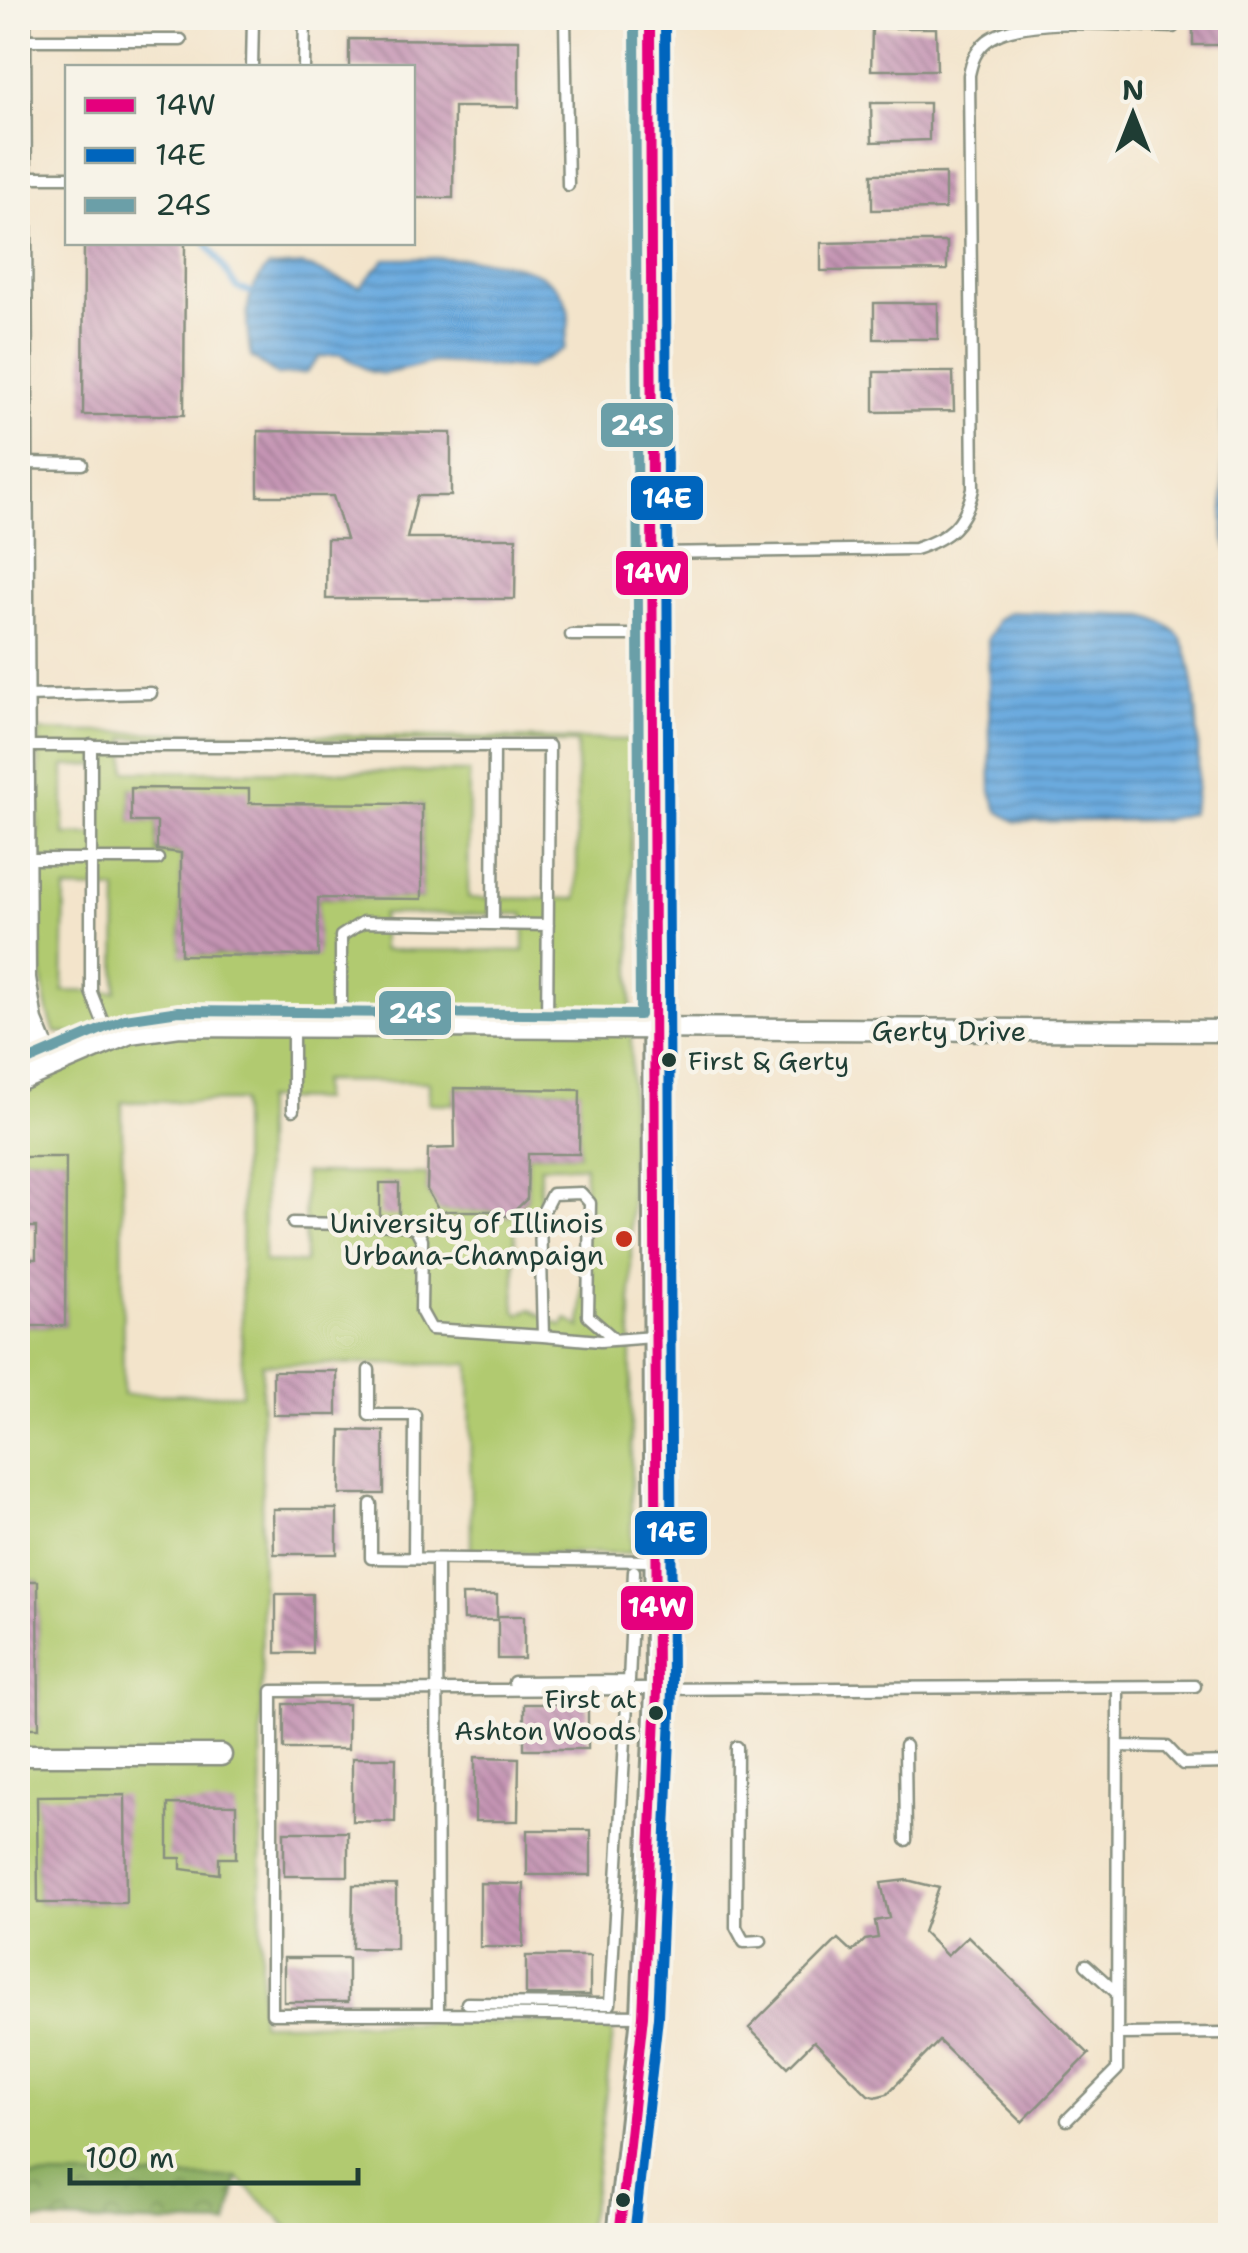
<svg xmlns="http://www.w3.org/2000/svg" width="1248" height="2253" viewBox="0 0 1248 2253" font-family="'Shantell Sans',sans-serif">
<defs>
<pattern id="forest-crowns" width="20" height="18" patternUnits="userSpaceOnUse" patternTransform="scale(2.5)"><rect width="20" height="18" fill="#8cae62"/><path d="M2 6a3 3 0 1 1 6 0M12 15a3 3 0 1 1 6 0" fill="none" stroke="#728f52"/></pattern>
<pattern id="water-rules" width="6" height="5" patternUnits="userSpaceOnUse" patternTransform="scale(2.5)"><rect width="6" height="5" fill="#6cabdf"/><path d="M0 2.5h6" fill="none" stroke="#588cb6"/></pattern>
<pattern id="building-back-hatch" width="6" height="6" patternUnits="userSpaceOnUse" patternTransform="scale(2.5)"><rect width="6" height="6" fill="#c594b4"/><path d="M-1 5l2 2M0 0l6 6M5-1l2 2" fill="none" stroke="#9f7a93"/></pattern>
</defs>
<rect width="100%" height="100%" fill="#f7f3e8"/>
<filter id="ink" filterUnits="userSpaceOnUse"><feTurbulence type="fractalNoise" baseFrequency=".01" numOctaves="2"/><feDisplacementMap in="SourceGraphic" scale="20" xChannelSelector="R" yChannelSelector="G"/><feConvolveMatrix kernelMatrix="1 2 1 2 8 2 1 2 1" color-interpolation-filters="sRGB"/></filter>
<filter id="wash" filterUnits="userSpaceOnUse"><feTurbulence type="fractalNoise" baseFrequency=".0048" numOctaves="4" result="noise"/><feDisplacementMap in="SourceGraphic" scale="40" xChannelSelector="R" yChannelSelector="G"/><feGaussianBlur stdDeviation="2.25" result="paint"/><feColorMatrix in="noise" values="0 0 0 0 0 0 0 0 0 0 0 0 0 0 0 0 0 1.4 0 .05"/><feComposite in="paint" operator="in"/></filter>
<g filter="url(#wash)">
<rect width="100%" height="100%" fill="#f3e4cb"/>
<path fill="#b1ca6f" stroke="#688452" stroke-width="2.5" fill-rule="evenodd" d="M39,731L631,740V1553H471L470,1364H262L261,2023L600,2022L613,2033L593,2199L587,2225L575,2235H296L238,2178L18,2177V1728L39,1727L38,1581H18V1326H65L66,1158L18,1157V1094L95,1054L108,1040L55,1032C29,976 40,800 39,731ZM125,738L577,743V899L468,898L469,772L126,771ZM99,765L100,834L64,835V766ZM131,788L270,820L422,804V899L318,898L317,956L181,955V853H157V822L131,821ZM65,889L117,890L116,992L63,991ZM382,914H524V951L382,950ZM321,1081L429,1082V1103L454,1104L455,1088L579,1090V1154H528L527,1199L509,1216L496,1215V1211H440L427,1190L428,1174L304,1173L305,1263L264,1262V1099L321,1100ZM241,1101L242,1394L123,1395L122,1102ZM540,1166H585L581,1328L567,1319L562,1326L530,1309L519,1315L515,1310V1229L540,1207ZM37,1796L125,1902L38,1903Z"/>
<path fill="url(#forest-crowns)" stroke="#56764b" stroke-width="2.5" d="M18,2177L238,2178L228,2225L18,2220Z"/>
<path fill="url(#water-rules)" stroke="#46748a" stroke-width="2.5" d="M385,259C433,259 566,246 569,318C569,327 566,339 564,349L529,368L434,362L384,374L371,372L340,354L320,357L306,373L277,375L251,357C245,322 242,295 268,267L303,265L360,287Z
M1230,352V556L1224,535L1222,368Z
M1009,612L1145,616C1160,621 1176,627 1183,642C1197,672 1205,783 1191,813L1165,820L1016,822L998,811L991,792L988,639L998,619Z"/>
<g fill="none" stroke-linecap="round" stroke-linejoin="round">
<path stroke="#6cabdf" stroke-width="6" d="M206,242L237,288L250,292"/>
</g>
<g id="blocks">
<path fill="url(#building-back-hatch)" d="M1193,18H1230V45H1193Z
M872,28H936L937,70H871Z
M349,39L519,40V107H454L453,198H412V68H349Z
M871,103H929V140L872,142Z
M945,173V209L872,210V174Z
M84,242H185L184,415H83Z
M874,242H947V270L821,271V243Z
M874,303H938V339H874Z
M874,372H953L954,411L874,412Z
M258,431L451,433V496H417L407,538H516L515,599H326L327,539H346L333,496H258Z
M131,788L249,789V803L422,804V899L318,898V956L181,955V853L157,850V822H131Z
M454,1088L580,1090L579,1154H528L527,1199L509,1216L496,1215V1211H439L427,1190L428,1149L455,1148Z
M18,1157H66L65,1326H18V1259H36V1227H18Z
M380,1183H399V1216H380Z
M273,1371H337V1415H273Z
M341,1430L384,1431V1494H340Z
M273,1509H337V1554H274Z
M18,1581H38L39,1728H18Z
M276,1594H312V1653H276Z
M462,1595H497V1620H463Z
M498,1616H524V1659H498Z
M284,1704H348V1749H284Z
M524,1704H588V1749H524Z
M475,1757L519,1758L518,1821H475Z
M352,1758H396L395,1822L352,1821Z
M125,1795L126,1903H38L37,1796Z
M168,1804L236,1805V1858H219V1874L181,1869V1858H168Z
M527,1830H591V1875H527Z
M284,1832H348V1876H284Z
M907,1880L939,1888L923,1932L947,1956L968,1936L1089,2054L1022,2122L939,2041L887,2094L875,2097L868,2095L814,2041L788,2067L749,2028L838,1939L852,1952L865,1940L878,1938L875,1921L889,1918L881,1883Z
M480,1883L524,1884L523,1947H480Z
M353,1885H396V1949L352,1948Z
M526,1956H590V1995H526Z
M284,1958H348V2002H284Z"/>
</g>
</g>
<g filter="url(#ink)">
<use href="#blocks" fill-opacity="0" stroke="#899080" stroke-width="2.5"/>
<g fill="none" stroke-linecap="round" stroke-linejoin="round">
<g stroke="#899080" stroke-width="15">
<path id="service" d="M565,18L568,185
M20,40H181
M252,68L253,18
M304,68L305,18
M18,177H68
M23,463L82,464
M654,553L915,549C949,538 965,525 973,489L969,75C972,61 975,51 987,41C1023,13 1127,26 1173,27
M571,635H652
M24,696L151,693
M91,745V992L110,1040
M24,746H549L547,1029
M24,859H158
M493,924L494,746
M293,1027V1110
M341,1028V936L363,922L548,925
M293,1223L404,1225L416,1229L422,1240L421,1311L431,1329L543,1336
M612,1337L588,1316L590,1203L581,1193L552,1194L540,1218L543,1336L600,1341L653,1337
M369,1370V1415H415L414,1558
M371,1504V1558L655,1561
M437,1559L438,2014L642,2016
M514,1682L629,1681L634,1571
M905,1746L906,1840
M1118,1746L1167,1747L1183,1764L1230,1763
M737,1747L736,1927L744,1942L761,1941
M1086,1965L1117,1993
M467,2003L610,2004L627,1704
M438,2014H272V1691L1195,1686
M1117,2034L1230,2033
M1067,2120L1117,2070L1118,1687"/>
</g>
<g stroke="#899080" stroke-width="25">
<path id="minor" d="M20,18L25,978L32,1021L51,1067
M18,1081L130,1033L180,1026L1230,1031
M18,1755H221"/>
</g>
<g stroke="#899080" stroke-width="28">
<path id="tertiary" d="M619,2236L643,2016L657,1691L650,18"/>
</g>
<use href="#service" stroke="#fff" stroke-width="10"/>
<use href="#minor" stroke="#fff" stroke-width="20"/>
<use href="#tertiary" stroke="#fff" stroke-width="22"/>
<g stroke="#f7f3e8" stroke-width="18">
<path id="bus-1" d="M619,2236L643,2016L657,1691L650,18"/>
</g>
<g stroke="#f7f3e8" stroke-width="18">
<path id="bus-2" d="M634,2236L658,2017L672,1691L665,18"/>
</g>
<g stroke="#f7f3e8" stroke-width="18">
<path id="bus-3" d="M18,1065L125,1019L179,1011L640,1015L635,18"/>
</g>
<use href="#bus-1" stroke="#e5007d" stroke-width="10"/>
<use href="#bus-2" stroke="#0065bd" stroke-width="10"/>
<use href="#bus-3" stroke="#6b9fa8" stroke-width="10"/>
</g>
</g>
<g fill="#1f3d34" stroke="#f7f3e8" stroke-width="4">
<circle cx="669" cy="1060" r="9"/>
<circle cx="656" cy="1713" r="9"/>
<circle cx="623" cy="2200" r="9"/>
</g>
<circle fill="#c8321e" stroke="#f7f3e8" stroke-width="4" cx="624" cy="1239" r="10"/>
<g text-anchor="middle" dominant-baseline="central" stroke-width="9" stroke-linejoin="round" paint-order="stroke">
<g font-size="26" fill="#1f3d34" stroke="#f7f3e8" text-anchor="start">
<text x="688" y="1060">First &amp; Gerty</text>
<text x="637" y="1698" text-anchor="end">First at<tspan x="637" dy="32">Ashton Woods</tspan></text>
</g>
<g font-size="28" fill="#1f3d34" stroke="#f7f3e8">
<text x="949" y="1031">Gerty Drive</text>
</g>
<g font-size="28" fill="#1f3d34" stroke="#f7f3e8" text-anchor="end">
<text x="604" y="1223">University of Illinois<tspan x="604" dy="32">Urbana-Champaign</tspan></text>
</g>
</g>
<g stroke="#f7f3e8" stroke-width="4">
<rect x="599" y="401" width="76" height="48" rx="10" fill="#6b9fa8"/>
<rect x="629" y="474" width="76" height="48" rx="10" fill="#0065bd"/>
<rect x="614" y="549" width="76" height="48" rx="10" fill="#e5007d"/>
<rect x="377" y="989" width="76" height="48" rx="10" fill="#6b9fa8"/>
<rect x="633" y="1509" width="76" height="48" rx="10" fill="#0065bd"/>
<rect x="619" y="1584" width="76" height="48" rx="10" fill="#e5007d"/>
</g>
<g font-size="28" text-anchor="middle" font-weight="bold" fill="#fff">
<text x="637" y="435">24S</text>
<text x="667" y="508">14E</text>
<text x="652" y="583">14W</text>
<text x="415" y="1023">24S</text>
<text x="671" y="1542">14E</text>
<text x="657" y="1617">14W</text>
</g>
<rect width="1248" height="2253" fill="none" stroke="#f7f3e8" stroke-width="60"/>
<rect x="65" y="65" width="350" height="180" fill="#f7f3e8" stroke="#a1aaa0" stroke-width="2.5"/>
<rect x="85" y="98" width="50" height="15" fill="#e5007d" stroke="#a1aaa0" stroke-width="2.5"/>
<text x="155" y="115" font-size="30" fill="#1f3d34">14W</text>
<rect x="85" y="148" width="50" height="15" fill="#0065bd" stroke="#a1aaa0" stroke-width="2.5"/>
<text x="155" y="165" font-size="30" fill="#1f3d34">14E</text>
<rect x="85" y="198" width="50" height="15" fill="#6b9fa8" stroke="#a1aaa0" stroke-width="2.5"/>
<text x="155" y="215" font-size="30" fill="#1f3d34">24S</text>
<g transform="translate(1133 115)" stroke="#f7f3e8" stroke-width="8" paint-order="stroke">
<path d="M0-8L18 38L0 25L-18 38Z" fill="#1f3d34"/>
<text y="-15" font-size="28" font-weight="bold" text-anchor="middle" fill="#1f3d34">N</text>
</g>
<path d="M70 2168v15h288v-15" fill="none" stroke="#1f3d34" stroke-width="5"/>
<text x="85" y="2168" font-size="30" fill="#1f3d34" stroke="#f7f3e8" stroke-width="8" paint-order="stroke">100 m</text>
</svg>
